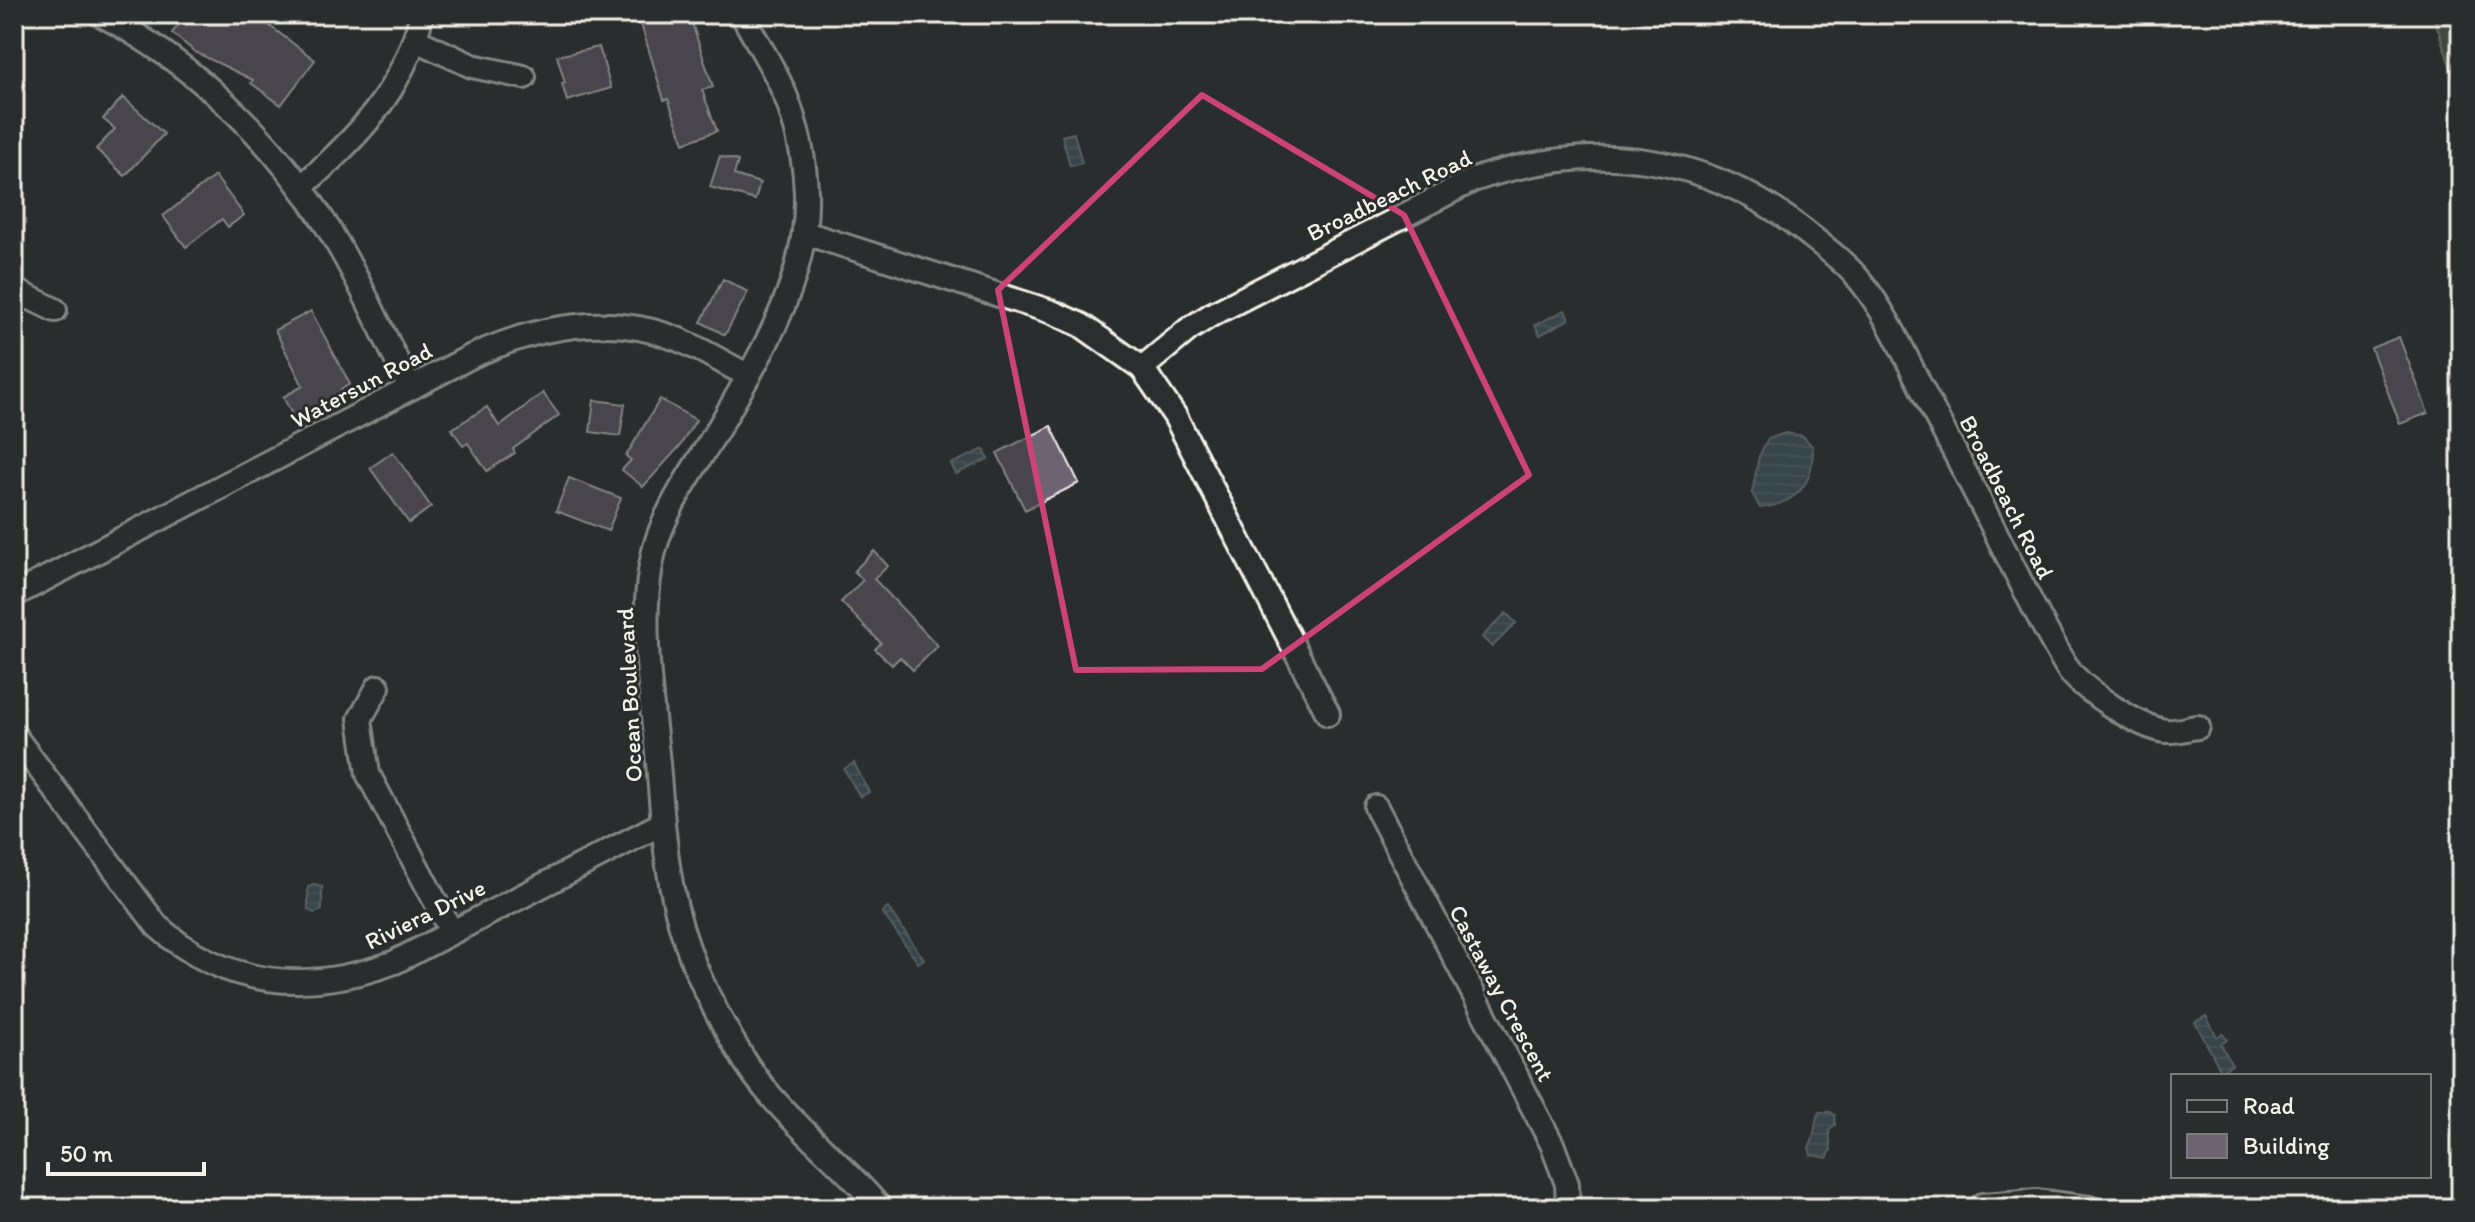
<svg xmlns="http://www.w3.org/2000/svg" width="2475" height="1222" viewBox="0 0 2475 1222" font-family="Itim,sans-serif">
<defs>
<pattern id="grass-tufts" width="24" height="20" patternUnits="userSpaceOnUse" patternTransform="scale(2)"><rect width="24" height="20" fill="#5e684e"/><path d="M3 7l-1-3M5 7V3M7 7l1-3M15 17l-1-3M17 17v-4M19 17l1-3" fill="none" stroke="#767e68"/></pattern>
<pattern id="water-rules" width="6" height="5" patternUnits="userSpaceOnUse" patternTransform="scale(2)"><rect width="6" height="5" fill="#4c6570"/><path d="M0 2.5h6" fill="none" stroke="#667c84"/></pattern>
</defs>
<rect width="100%" height="100%" fill="#2a2d2e"/>
<filter id="ink" filterUnits="userSpaceOnUse"><feTurbulence type="fractalNoise" baseFrequency=".0125" numOctaves="2"/><feDisplacementMap in="SourceGraphic" scale="16" xChannelSelector="R" yChannelSelector="G"/><feConvolveMatrix kernelMatrix="1 2 1 2 8 2 1 2 1" color-interpolation-filters="sRGB"/></filter>
<g filter="url(#ink)">
<path fill="url(#grass-tufts)" stroke="#a9ac9b" stroke-width="2" d="M2433,14H2461V99Z"/>
<path fill="url(#water-rules)" stroke="#8f9da0" stroke-width="2" d="M1074,133L1082,163L1070,166L1062,136Z
M1565,310L1569,319L1540,335L1535,325Z
M1785,433L1803,436L1813,447C1813,485 1798,503 1760,508L1752,493L1759,456L1768,439Z
M984,449L988,459L956,474L951,464Z
M1506,613L1516,623L1492,647L1482,637Z
M854,763L869,792L860,797L844,769Z
M314,885L322,887V910L314,913L308,910V887Z
M888,908L924,959L918,963L882,912Z
M2206,1016L2217,1037L2223,1034L2227,1040L2221,1044L2232,1065L2221,1071L2195,1022Z
M1819,1112H1830L1835,1115V1125L1829,1131L1831,1150L1827,1158L1811,1155L1809,1147C1817,1136 1813,1123 1819,1112Z"/>
<path fill="#6e6373" stroke="#f4f1e8" stroke-width="2" d="M187,14H271L266,23L315,60L281,105L251,83L253,80L195,52L172,33Z
M675,14H689L713,87L702,90L717,131L684,143L668,99L664,100L641,24Z
M599,47L611,88L567,101L562,84L565,83L557,56Z
M123,97L164,134L125,176L96,149L115,129L103,119Z
M720,156L738,161L734,175L760,183L755,200L710,187Z
M215,176L244,215L228,227L222,219L186,247L163,216Z
M723,279L748,292L725,335L701,322Z
M311,311L350,384L341,389L346,399L297,424L283,397L303,386L275,330Z
M2399,337L2428,413L2400,424L2371,348Z
M543,393L559,415L513,449L515,453L487,471L468,443L463,446L452,429L487,407L499,426Z
M660,399L696,420L680,446L643,487L622,470L631,460L626,456Z
M594,400L625,404L620,436L590,432Z
M1051,426L1079,483L1025,510L997,453Z
M393,452L431,507L409,523L370,468Z
M569,478L621,498L608,531L556,511Z
M874,551L888,566L874,579L938,646L913,670L900,657L892,665L875,649L881,643L841,602L863,580L854,571Z"/>
<g fill="none" stroke-linecap="round" stroke-linejoin="round">
<g stroke="#f4f1e8" stroke-width="28">
<path id="minor" d="M100,14C190,61 269,135 323,220C357,273 382,332 410,388
M742,14C758,45 779,75 790,108C833,235 783,317 721,424C701,458 677,491 662,527C634,593 651,693 658,763C663,823 666,887 687,945C701,986 723,1026 746,1063C782,1119 838,1157 880,1208
M416,40L472,66L524,77
M301,187C359,137 403,90 422,14
M805,233L1052,312L1081,325L1142,368L1189,329L1211,315L1473,180C1595,139 1707,153 1808,234C1827,249 1847,264 1862,283C1889,317 1907,360 1927,399C1953,449 1979,499 2004,549C2025,590 2045,632 2070,672C2089,693 2137,727 2166,731C2176,732 2188,728 2198,727
M14,290L55,310
M1142,368L1175,416L1328,714
M14,595L472,356C536,327 608,312 677,339C702,349 725,364 749,376
M378,687L360,719L368,774L451,931
M14,735L157,926C226,988 309,994 395,962L663,823
M1376,807L1552,1144L1567,1184L1568,1208
M1983,1205L2036,1201L2089,1208"/>
</g>
<use href="#minor" stroke="#2a2d2e" stroke-width="22"/>
</g>
</g>
<path d="M0 0H2475V1222H0ZM1202,95L1404,215L1529,475L1262,669L1076,670L998,290Z" fill="#2a2d2e" fill-opacity=".55" fill-rule="evenodd"/>
<path fill="none" stroke="#cc4377" stroke-width="6" stroke-linejoin="round" d="M1202,95L1404,215L1529,475L1262,669L1076,670L998,290Z"/>
<g text-anchor="middle" dominant-baseline="central" stroke-width="6" stroke-linejoin="round" paint-order="stroke">
<g font-size="24" fill="#f4f1e8" stroke="#2a2d2e">
<text transform="translate(1389 195) rotate(-26)">Broadbeach Road</text>
<text transform="translate(361 385) rotate(-28)">Watersun Road</text>
<text transform="translate(2007 497) rotate(63)">Broadbeach Road</text>
<text transform="translate(629 695) rotate(-93)">Ocean Boulevard</text>
<text transform="translate(425 914) rotate(-26)">Riviera Drive</text>
<text transform="translate(1502 993) rotate(62)">Castaway Crescent</text>
</g>
</g>
<rect width="2475" height="1222" fill="none" stroke="#2a2d2e" stroke-width="48"/>
<rect x="24" y="24" width="2427" height="1174" fill="none" stroke="#f4f1e8" stroke-width="3" filter="url(#ink)"/>
<rect x="2171" y="1074" width="260" height="104" fill="#2a2d2e" stroke="#7b7b78" stroke-width="2"/>
<rect x="2187" y="1100" width="40" height="12" fill="#2a2d2e" stroke="#7b7b78" stroke-width="2"/>
<text x="2243" y="1114" font-size="24" fill="#f4f1e8">Road</text>
<rect x="2187" y="1134" width="40" height="24" fill="#6e6373" stroke="#7b7b78" stroke-width="2"/>
<text x="2243" y="1154" font-size="24" fill="#f4f1e8">Building</text>
<path d="M48 1162v12h156v-12" fill="none" stroke="#f4f1e8" stroke-width="4"/>
<text x="60" y="1162" font-size="24" fill="#f4f1e8" stroke="#2a2d2e" stroke-width="6" paint-order="stroke">50 m</text>
</svg>
